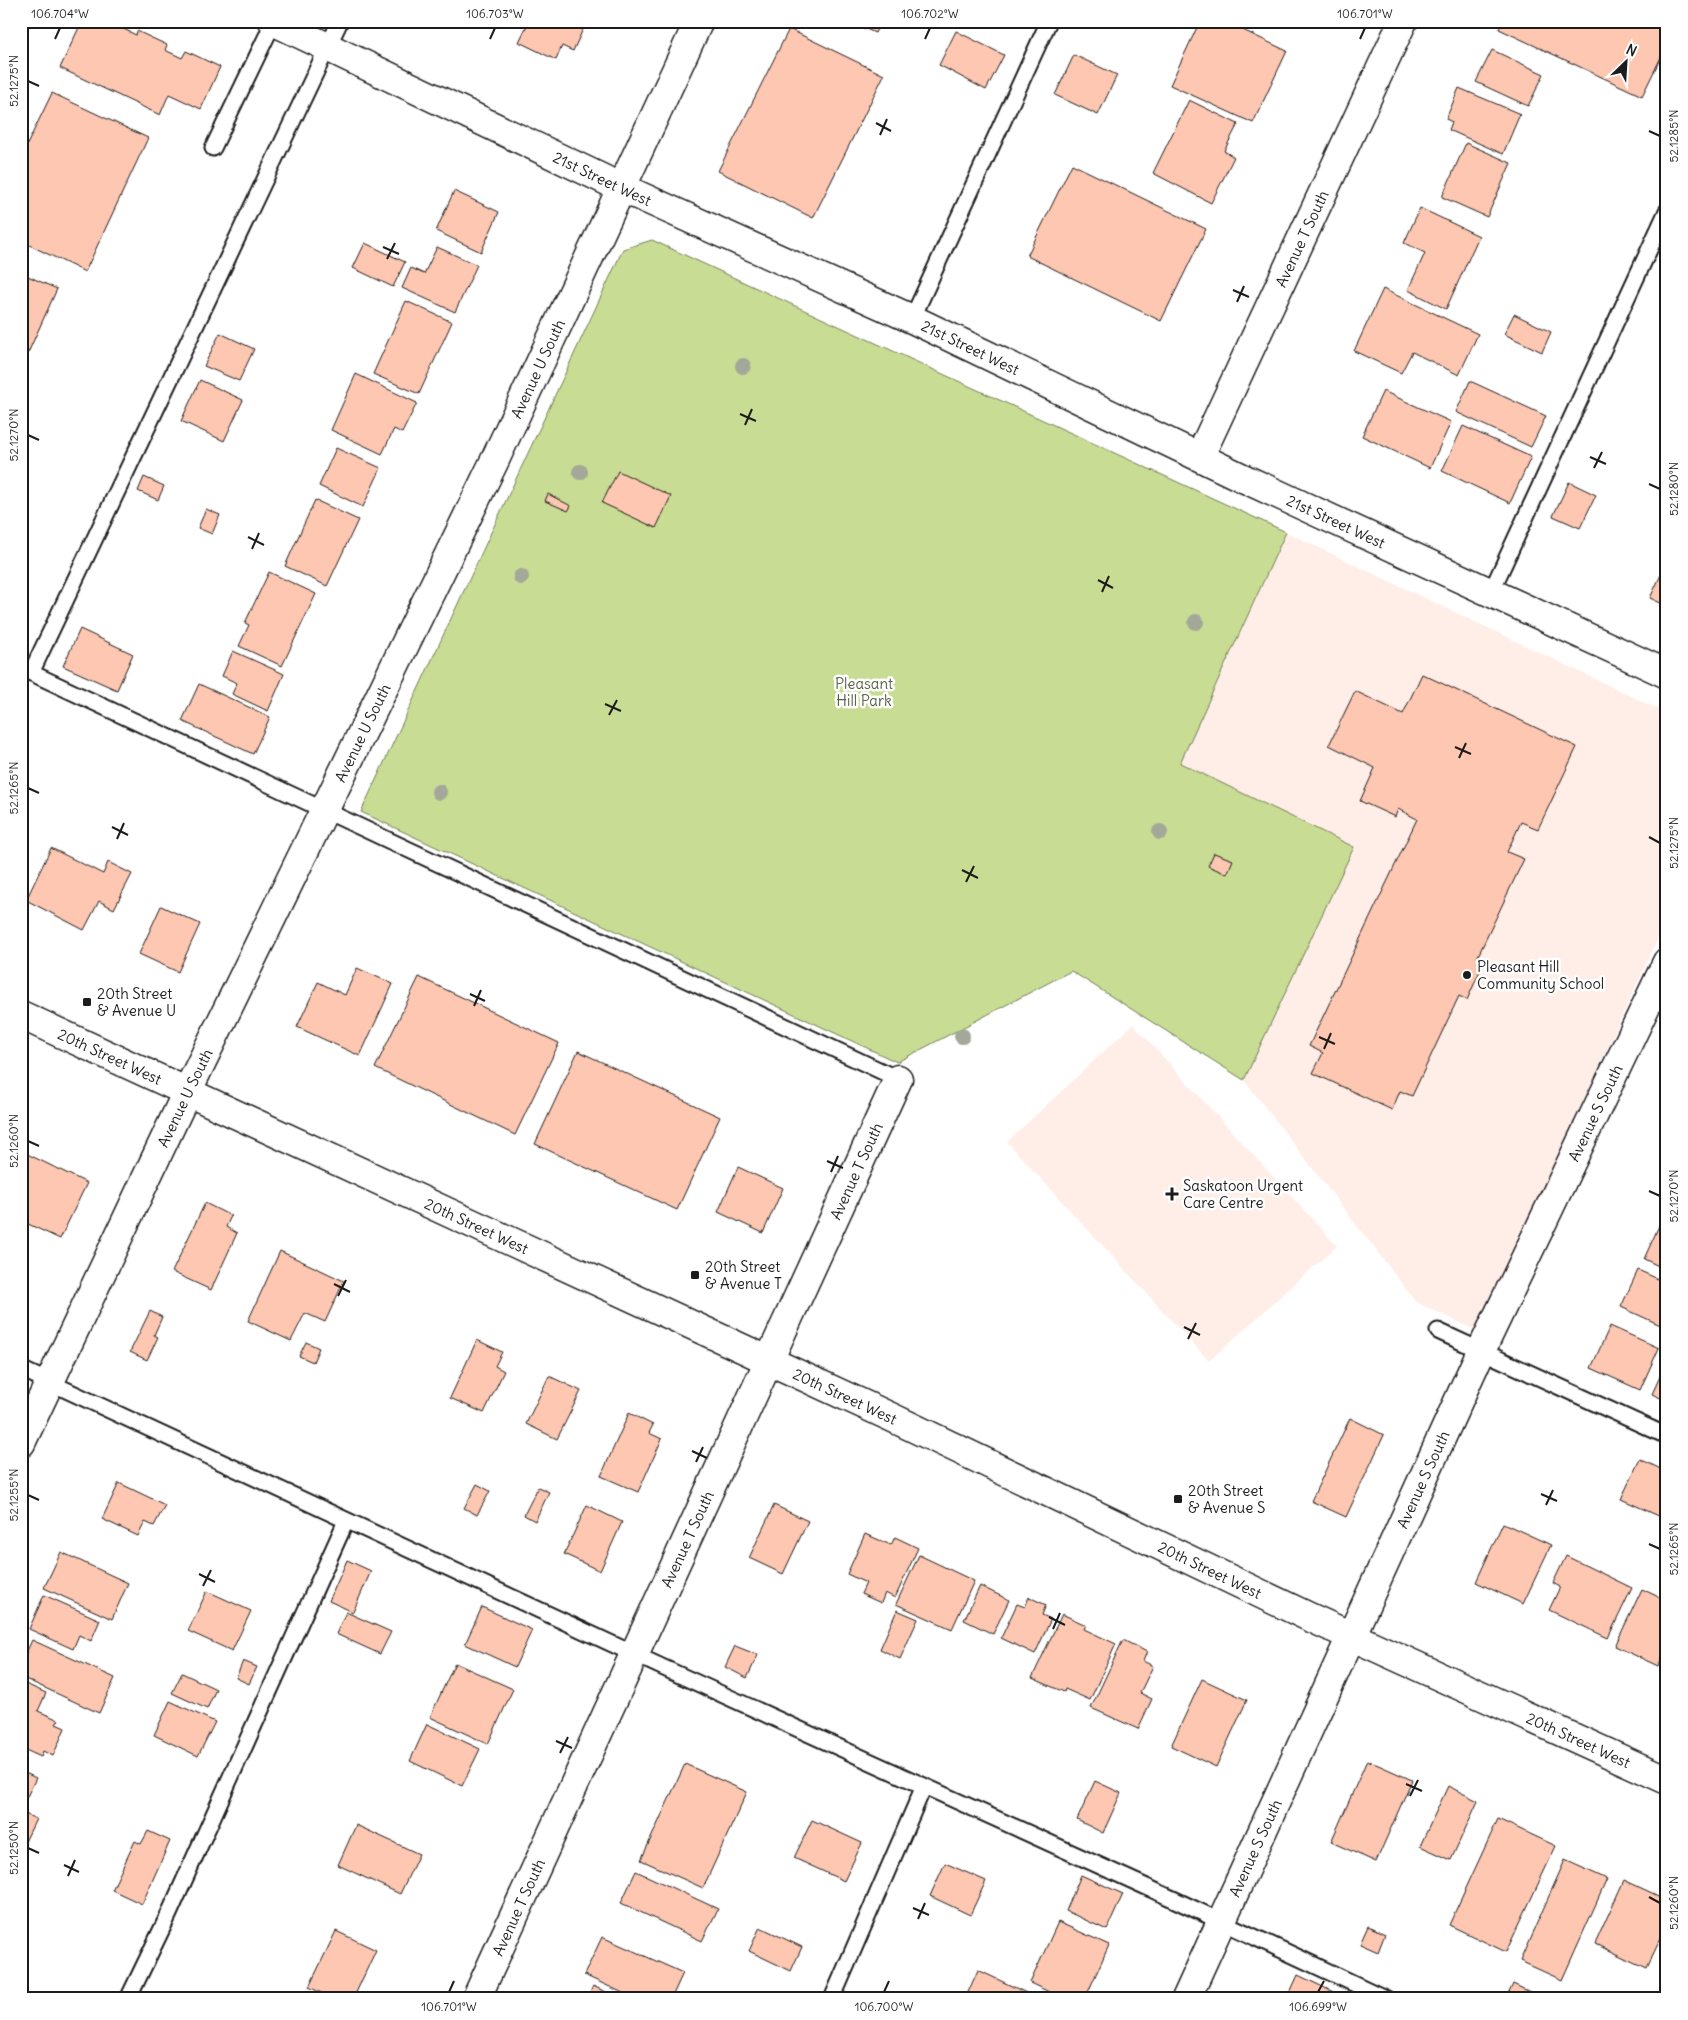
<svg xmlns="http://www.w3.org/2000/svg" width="1688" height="2020" viewBox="0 0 1688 2020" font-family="Delius,sans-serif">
<rect width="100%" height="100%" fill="#fff"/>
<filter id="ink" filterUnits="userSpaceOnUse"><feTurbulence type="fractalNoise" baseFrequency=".02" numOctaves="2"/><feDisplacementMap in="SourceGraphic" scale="10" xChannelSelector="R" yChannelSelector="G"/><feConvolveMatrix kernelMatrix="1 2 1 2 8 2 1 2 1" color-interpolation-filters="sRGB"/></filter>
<g filter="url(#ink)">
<path fill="#ffeee8" d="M1286,532L1667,713V919L1477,1331L1416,1302L1244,1080L1353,847L1180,763Z
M1133,1024L1337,1246L1209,1361L1007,1142Z"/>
<path fill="#c8dd93" stroke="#727c58" d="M652,240L1286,532L1180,763L1354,847L1244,1080L1071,971L897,1062L361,812L623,249Z"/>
<path fill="#fec7b1" stroke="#1c1c1c" d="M82,21H107L136,35L137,31L167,45L165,50L182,58L186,51L220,67L201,109L169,94L160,115L60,68Z
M529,21H571L584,27L573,51L562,46L556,60L519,42Z
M848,21H881L875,33Z
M1200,21H1224L1287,51L1253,123L1170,85Z
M1503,21H1667V45L1642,96L1499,29Z
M789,29L884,75L813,218L718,171Z
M956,31L1004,55L986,90L939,65Z
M1492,50L1544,74L1528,106L1476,82Z
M1074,55L1117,75L1098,115L1055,95Z
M1459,88L1520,114L1503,154L1449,130L1452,122L1446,119Z
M52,93L148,138L85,272L21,241V157Z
M1189,100L1238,124L1224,151L1234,157L1211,203L1153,173Z
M1466,143L1511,163L1487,217L1442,197Z
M1072,164L1206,229L1161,321L1027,256Z
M454,191L499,212L481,252L436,231Z
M1420,208L1479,236L1446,309L1408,290L1425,253L1404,243Z
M365,243L405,262L393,287L353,268Z
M437,247L477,265L455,312L402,288L411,268L424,274Z
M21,273L57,289L28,353L21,350Z
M1383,289L1478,334L1459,375L1412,352L1401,373L1354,351Z
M406,301L452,322L419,394L373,374Z
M1514,314L1551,332L1542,352L1504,334Z
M220,333L254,349L239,381L204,366Z
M356,374L417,403L402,433L394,429L382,454L331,430Z
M200,380L243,400L224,441L181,421Z
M1470,381L1546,416L1531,447L1456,412Z
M1383,391L1451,422L1430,468L1362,436Z
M1463,426L1531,457L1510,503L1442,471Z
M336,448L381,468L363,507L319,486Z
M618,471L671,496L656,528L602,503Z
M144,477L164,486L158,500L138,491Z
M1569,482L1596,495L1580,528L1553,516Z
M548,494L571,506L568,511L545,501Z
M315,500L358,520L327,586L285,566Z
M206,509L220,515L212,534L198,528Z
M1667,562V606L1650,598Z
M269,572L316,594L282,666L239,646L249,625L245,623Z
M80,629L133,654L117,690L63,666Z
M233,651L284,674L268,711L232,694L237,683L222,676Z
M1422,674L1577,747L1538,829L1521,822L1507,852L1524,859L1477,958L1484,962L1467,1000L1459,996L1412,1096L1400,1091L1392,1110L1313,1073L1323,1053L1309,1046L1417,819L1398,809L1395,817L1360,801L1375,768L1329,745L1355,691L1403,714Z
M199,684L270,717L253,754L182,721Z
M51,848L103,874L108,862L132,874L114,909L99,901L84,930L26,900Z
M1214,853L1233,860L1227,874L1208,866Z
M161,906L200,924L178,972L139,954Z
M357,968L393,984L360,1056L297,1027L318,982L345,995Z
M419,977L559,1043L515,1135L375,1068Z
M578,1051L720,1117L677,1210L535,1144Z
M21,1151L87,1183L60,1239L26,1223L21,1234Z
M738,1167L783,1188L763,1233L718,1212Z
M205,1203L231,1216L226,1227L237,1233L211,1290L172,1272Z
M1662,1219L1667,1221V1270L1644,1259Z
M280,1251L344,1281L325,1322L305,1313L291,1341L248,1321Z
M1638,1270L1667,1283V1328L1621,1307Z
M150,1311L162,1317L154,1335L158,1337L147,1360L130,1352Z
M1610,1326L1659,1348L1640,1390L1591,1368Z
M477,1340L502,1352L495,1366L504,1371L484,1413L450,1398Z
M306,1342L319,1348L313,1362L299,1356Z
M1667,1361V1401L1652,1394Z
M549,1376L581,1391L557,1439L526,1424Z
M629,1413L653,1425L649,1433L662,1439L638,1492L601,1476Z
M1350,1418L1384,1435L1346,1517L1311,1501Z
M1640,1459L1667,1472V1506L1661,1517L1621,1499Z
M119,1483L165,1505L154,1526L145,1522L138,1536L102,1519Z
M477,1484L490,1491L477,1515L464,1508Z
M538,1487L549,1492L535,1521L524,1515Z
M587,1505L622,1522L600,1571L564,1554Z
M774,1505L808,1521L783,1574L749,1558Z
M1503,1523L1551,1545L1523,1604L1476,1582Z
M865,1534L891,1545L895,1537L918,1548L895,1598L885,1593L881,1603L861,1594L866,1583L847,1574Z
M61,1552L128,1583L112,1619L44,1588Z
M919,1555L974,1581L952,1629L896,1604Z
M1566,1556L1632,1588L1608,1638L1549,1610L1560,1587L1553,1583Z
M347,1560L371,1571L353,1612L329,1601Z
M980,1586L1009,1600L993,1634L964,1620Z
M1642,1589L1667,1601V1648L1658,1666L1615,1646Z
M207,1591L251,1611L232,1651L188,1631Z
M44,1595L100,1620L91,1641L79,1635L73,1649L29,1629Z
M1029,1597L1046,1605L1042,1615L1051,1619L1035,1654L1001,1638L1017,1604L1025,1607Z
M482,1607L532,1630L515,1667L465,1644Z
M897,1610L918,1619L900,1659L880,1649Z
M346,1612L391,1632L380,1654L336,1634Z
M1062,1614L1086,1625L1084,1629L1116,1644L1090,1700L1065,1689L1064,1692L1032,1678Z
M32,1640L115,1678L99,1713L21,1677V1664Z
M1123,1640L1147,1652L1143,1661L1153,1666L1140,1693L1152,1699L1138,1729L1091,1708Z
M735,1646L758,1655L747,1678L725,1667Z
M243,1661L257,1667L249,1684L236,1678Z
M455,1663L513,1689L488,1744L430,1717Z
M182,1673L216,1689L207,1709L172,1693Z
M1202,1679L1247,1700L1216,1767L1171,1746Z
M21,1682L46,1693L38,1711L59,1720L56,1724L65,1728L53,1756L43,1751L41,1757L21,1748Z
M170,1701L215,1722L198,1756L154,1735Z
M427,1724L480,1749L462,1786L410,1761Z
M1367,1760L1412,1780L1376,1862L1331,1842Z
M685,1764L747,1792L703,1888L641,1860Z
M21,1771L36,1778L21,1809Z
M1095,1781L1121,1793L1103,1833L1077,1820Z
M1448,1786L1478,1801L1451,1860L1420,1846Z
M21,1812L36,1819L21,1850Z
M1498,1819L1556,1846L1506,1952L1449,1925Z
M812,1820L862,1843L844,1881L794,1858Z
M356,1825L419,1854L400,1894L338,1865Z
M148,1831L170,1841L142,1904L112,1890L135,1841L141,1844Z
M1565,1860L1607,1879L1562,1980L1520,1961Z
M945,1863L986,1881L970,1915L930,1896Z
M636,1871L718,1909L702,1941L621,1903Z
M1081,1875L1123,1894L1107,1930L1066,1911Z
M1624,1880L1667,1900V1924L1646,1968L1595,1944Z
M1058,1922L1109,1945L1085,1999H1064L1030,1983Z
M1368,1926L1385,1934L1378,1952L1360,1944Z
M760,1927L802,1947L791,1971L749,1951Z
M336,1931L376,1950L353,1999H334L309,1987Z
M602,1937L683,1973L671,1999H636L584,1975Z
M978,1970L1039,1999H965Z
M1298,1975L1348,1999H1287Z
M1513,1984L1545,1999H1506Z
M593,1986L621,1999H587Z"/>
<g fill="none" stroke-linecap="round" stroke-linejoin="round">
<g stroke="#1c1c1c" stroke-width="19">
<path id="lane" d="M213,148L274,21
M912,319L1049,21
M1491,592L1667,211
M21,668L898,1079
M31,673L340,21
M1438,1331L1667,1436
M21,1369L664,1668L1173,1899L1387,1999
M128,1999L169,1914L346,1521
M832,1999L924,1786"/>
</g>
<g stroke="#1c1c1c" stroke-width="31">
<g id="street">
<path id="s1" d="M273,21L622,188L912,319L1245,479L1667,674"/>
<path id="s2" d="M1200,456L1403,21"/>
<path id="s3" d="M21,1443L187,1092L494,462L699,21"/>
<path id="s4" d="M476,1999L898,1079"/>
<path id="s5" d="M1186,1999L1481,1351L1667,962"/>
</g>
</g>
<g stroke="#1c1c1c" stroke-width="31">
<g id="secondary">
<path id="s6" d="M21,1015L893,1418L1307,1616L1667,1780"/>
</g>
</g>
<use href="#lane" stroke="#fff" stroke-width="15"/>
<use href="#street" stroke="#fff" stroke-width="28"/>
<use href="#secondary" stroke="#fff" stroke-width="28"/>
</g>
<g fill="#a3a899">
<circle cx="743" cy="366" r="8"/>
<circle cx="580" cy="472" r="8"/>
<circle cx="521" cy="577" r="8"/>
<circle cx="1196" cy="622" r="8"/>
<circle cx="439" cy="792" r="8"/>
<circle cx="1160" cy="832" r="8"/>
<circle cx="962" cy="1036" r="8"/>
</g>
</g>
<path fill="none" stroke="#1c1c1c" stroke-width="2" d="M55,39L60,28M490,39L495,28M925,39L930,28M1360,39L1365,28M28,81L39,86M876,123L891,131M1649,131L1660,136M880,135L887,119M383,247L399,254M387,259L395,243M1233,290L1249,297M1237,302L1244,286M740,414L756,421M745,425L752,409M28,435L39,440M1590,457L1606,464M1594,468L1602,452M1649,484L1660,489M248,537L264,545M252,549L259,533M1098,580L1113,588M1102,592L1109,576M605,704L621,711M609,715L617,700M1455,747L1471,754M1459,758L1466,743M28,788L39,793M112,827L128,835M1649,837L1660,843M117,839L124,823M962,870L978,878M966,882L974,866M470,994L485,1001M474,1006L481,990M1319,1037L1335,1044M1324,1049L1331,1033M28,1141L39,1146M827,1161L843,1168M831,1172L838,1156M1649,1191L1660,1196M334,1284L350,1292M338,1296L346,1280M1184,1327L1200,1335M1188,1339L1196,1323M692,1451L707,1458M696,1462L703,1447M1541,1494L1557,1501M28,1495L39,1500M1546,1505L1553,1490M1649,1544L1660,1549M199,1574L215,1582M203,1586L211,1570M1049,1617L1065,1625M1053,1629L1060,1613M556,1741L572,1748M560,1753L568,1737M1406,1784L1422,1791M1410,1796L1418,1780M28,1848L39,1853M64,1865L79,1872M68,1876L75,1860M1649,1897L1660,1903M913,1908L929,1915M918,1919L925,1903M449,1992L454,1981M884,1992L889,1981M1318,1992L1324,1981"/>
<g fill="#1c1c1c" stroke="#fff" stroke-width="2">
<circle cx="1467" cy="975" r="5"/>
<rect x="82" y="997" width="10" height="10" rx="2.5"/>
<path d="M1169.5 1186.5h5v5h5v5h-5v5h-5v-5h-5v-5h5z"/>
<rect x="690" y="1270" width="10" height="10" rx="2.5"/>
<rect x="1173" y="1494" width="10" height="10" rx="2.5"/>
</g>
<g text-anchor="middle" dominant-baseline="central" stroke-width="5" stroke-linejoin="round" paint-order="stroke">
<g font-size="15" fill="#1c1c1c" stroke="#fff">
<text stroke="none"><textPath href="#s1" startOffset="365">21st Street West</textPath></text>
<text stroke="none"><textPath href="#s2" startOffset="240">Avenue T South</textPath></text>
<text stroke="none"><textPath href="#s1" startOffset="770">21st Street West</textPath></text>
<text stroke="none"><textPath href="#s3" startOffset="1192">Avenue U South</textPath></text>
<text stroke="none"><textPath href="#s1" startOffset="1175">21st Street West</textPath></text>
<text stroke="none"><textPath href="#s3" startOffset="788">Avenue U South</textPath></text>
<text stroke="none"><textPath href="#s6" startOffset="98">20th Street West</textPath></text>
<text stroke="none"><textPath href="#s3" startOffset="382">Avenue U South</textPath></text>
<text stroke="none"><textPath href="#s5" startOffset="976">Avenue S South</textPath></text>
<text stroke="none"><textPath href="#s4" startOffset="911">Avenue T South</textPath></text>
<text stroke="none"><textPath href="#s6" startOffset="502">20th Street West</textPath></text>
<text stroke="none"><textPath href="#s6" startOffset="908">20th Street West</textPath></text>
<text stroke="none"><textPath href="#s5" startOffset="571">Avenue S South</textPath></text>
<text stroke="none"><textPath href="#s4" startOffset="506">Avenue T South</textPath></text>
<text stroke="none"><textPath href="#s6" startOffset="1312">20th Street West</textPath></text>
<text stroke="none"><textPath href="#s6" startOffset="1718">20th Street West</textPath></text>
<text stroke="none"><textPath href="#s5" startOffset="166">Avenue S South</textPath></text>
<text stroke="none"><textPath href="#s4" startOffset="101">Avenue T South</textPath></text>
</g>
<g font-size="15" fill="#586046" stroke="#fff">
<text x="864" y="683">Pleasant<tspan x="864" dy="17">Hill Park</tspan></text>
</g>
<g font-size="15" fill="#1c1c1c" stroke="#fff" text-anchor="start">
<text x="1477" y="966">Pleasant Hill<tspan x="1477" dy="17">Community School</tspan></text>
<text x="97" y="993">20th Street<tspan x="97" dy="17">&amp; Avenue U</tspan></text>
<text x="1183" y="1185">Saskatoon Urgent<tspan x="1183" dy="17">Care Centre</tspan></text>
<text x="705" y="1266">20th Street<tspan x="705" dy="17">&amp; Avenue T</tspan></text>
<text x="1188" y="1490">20th Street<tspan x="1188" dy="17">&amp; Avenue S</tspan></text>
</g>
</g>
<rect width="1688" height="2020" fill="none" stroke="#fff" stroke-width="55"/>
<g transform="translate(1626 62) rotate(25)" stroke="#ffffff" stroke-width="4" paint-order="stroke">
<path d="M0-4L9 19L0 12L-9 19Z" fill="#1c1c1c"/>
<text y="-8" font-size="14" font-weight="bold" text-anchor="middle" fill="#1c1c1c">N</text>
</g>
<rect x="28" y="28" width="1632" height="1964" fill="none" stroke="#1c1c1c" stroke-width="2"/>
<g font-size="12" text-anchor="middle" fill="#1c1c1c">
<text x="60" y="18">106.704°W</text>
<text x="495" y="18">106.703°W</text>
<text x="930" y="18">106.702°W</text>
<text x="1365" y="18">106.701°W</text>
<text transform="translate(14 81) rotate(-90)" y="4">52.1275°N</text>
<text transform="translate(1674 136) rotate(-90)" y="4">52.1285°N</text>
<text transform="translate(14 435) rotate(-90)" y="4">52.1270°N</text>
<text transform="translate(1674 489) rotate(-90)" y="4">52.1280°N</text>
<text transform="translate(14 788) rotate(-90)" y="4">52.1265°N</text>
<text transform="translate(1674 843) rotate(-90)" y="4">52.1275°N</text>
<text transform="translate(14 1141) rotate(-90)" y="4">52.1260°N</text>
<text transform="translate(1674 1196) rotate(-90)" y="4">52.1270°N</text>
<text transform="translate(14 1495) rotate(-90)" y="4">52.1255°N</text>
<text transform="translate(1674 1549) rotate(-90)" y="4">52.1265°N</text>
<text transform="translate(14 1848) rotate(-90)" y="4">52.1250°N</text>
<text transform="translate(1674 1903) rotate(-90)" y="4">52.1260°N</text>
<text x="449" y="2011">106.701°W</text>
<text x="884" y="2011">106.700°W</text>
<text x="1318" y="2011">106.699°W</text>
</g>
</svg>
